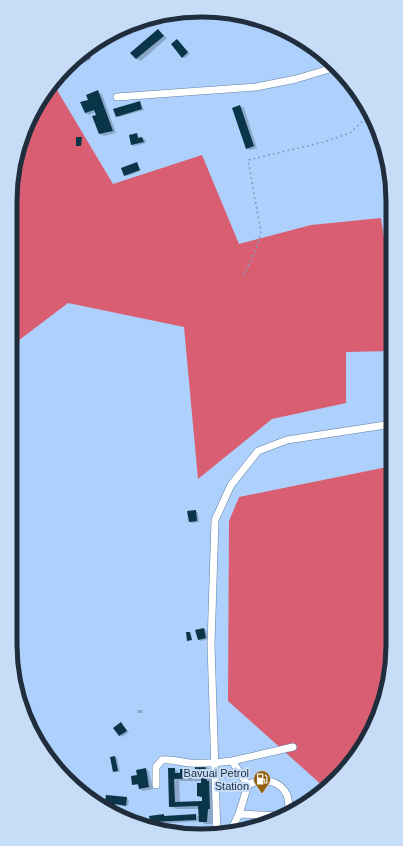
<svg xmlns="http://www.w3.org/2000/svg" width="403" height="846" viewBox="0 0 403 846" font-family="Helvetica,sans-serif">
<rect width="100%" height="100%" fill="#add1fc"/>
<path fill="#da5e72" d="M54,85L113,184L202,155L239,244L311,225L381,218L392,291V351L346,352V403L272,419L198,479L184,327L68,303L10,347V201L25,128Z
M392,466L393,645L378,718L345,771L324,787L228,701L229,521L239,497Z"/>
<path fill="#0003" fill-rule="evenodd" d="M158,30L167,38L141,61L137,59L132,53Z
M177,40L190,54L185,58L182,57Z
M86,53L92,59L84,63L80,57Z
M98,92L102,94L116,133L104,136L100,134L96,112L89,115L85,113Z
M140,102L144,110L119,117L117,116Z
M240,106L244,108L257,148L250,150L246,148Z
M137,134L140,138L145,139L146,143L134,146L132,145L130,136Z
M136,163L141,171L127,176L125,175Z
M195,511L198,513L199,522L192,523L190,522Z
M204,629L206,630L208,639L201,641L199,640Z
M14,670L18,671L19,683H16Z
M137,710H142L143,713H138Z
M121,723L129,732L122,737L114,728Z
M115,757L117,758L120,772L114,771Z
M205,766L210,769L212,784V824H205L200,821L154,824L150,821V817L164,815L167,817L196,815L200,817L199,809H176L170,806L174,769L181,773L186,770L191,773H196ZM179,781H202L198,795L203,799V802H180Z
M145,769L149,771L153,789L143,791L140,789L139,786L133,784L138,775Z
M107,796L127,798L129,800L128,806L117,805V809L108,807L105,806Z"/>
<path fill="#0a3549" fill-rule="evenodd" d="M158,29L164,36L136,59L130,53Z
M177,39L188,52L182,58L171,44Z
M85,53H88L90,58L81,62L79,58Z
M98,90L113,131L99,134L92,116L96,115L94,110L85,113L80,102L88,100L86,95Z
M140,101L142,109L116,117L113,109Z
M240,105L254,146L246,149L232,108Z
M137,133L138,138L142,137L144,142L131,145L129,135Z
M76,137H82L81,146H76Z
M137,162L140,170L124,176L121,168Z
M196,510L197,521L189,522L187,511Z
M204,628L206,638L198,640L195,630Z
M186,632H190L192,640L187,641Z
M121,722L127,731L119,736L113,728Z
M115,756L118,771L113,772L110,757Z
M205,765L207,781H209L210,809H208L207,822H199L198,806L169,807L168,768H175V773H180V769H186V773L195,772V766ZM201,778V783H197V796L202,797V801L175,802L174,779Z
M146,768L149,787L139,789L138,784L132,785L131,776L137,775L136,770Z
M106,795L127,797L126,806L115,804V808L104,807Z
M164,814V816L196,814V820L150,822L149,816Z"/>
<g fill="none" stroke-linecap="round" stroke-linejoin="round">
<g stroke="#5f80a7" stroke-width="8">
<path id="minor" d="M117,97L256,87L296,79L336,67
M232,761L293,747
M156,785V767L162,760C172,759 180,762 190,763C205,764 218,763 232,761L248,785
M239,814L285,816
M230,833L239,814L248,785C262,777 280,780 287,795C289,800 289,808 289,814
M217,834L211,645L215,520L231,485L258,451L287,440L392,424"/>
</g>
<path stroke="#809dc0" stroke-width="1.5" stroke-dasharray="2 3" stroke-linecap="butt" d="M244,275L257,247L261,232L248,160L324,142L350,133L370,114"/>
<use href="#minor" stroke="#fff" stroke-width="7"/>
</g>
<defs>
<g id="fuel-pin" transform="scale(0.9)"><path d="M0 17L-7.5 6A9.5 9.5 0 1 1 7.5 6Z" fill="#926110" stroke="#c7ddf7"/><path d="M-5.5-6h7V0h2V4h1.3V-2.5L3-4.5l.8-.8L6-3V5H2.5V1h-1V6h-7ZM-4.2-4.7v3.2H.2V-4.7Z" fill="#fff"/></g>
</defs>
<g fill-rule="evenodd">
<use href="#fuel-pin" x="262" y="779"/>
</g>
<g text-anchor="middle" dominant-baseline="central" stroke-width="4" stroke-linejoin="round" paint-order="stroke">
<g font-size="11" fill="#1f2d3d" stroke="#c7ddf7" text-anchor="end">
<text x="249" y="773">Bavuai Petrol<tspan x="249" dy="13">Station</tspan></text>
</g>
</g>
<path d="M0 0H403V846H0ZM201 17H202A184 184 0 0 1 386 201V645A184 184 0 0 1 202 829H201A184 184 0 0 1 17 645V201A184 184 0 0 1 201 17Z" fill="#c7ddf7" fill-rule="evenodd"/>
<path fill="none" stroke="#1f2d3d" stroke-width="5" d="M201 17H202A184 184 0 0 1 386 201V645A184 184 0 0 1 202 829H201A184 184 0 0 1 17 645V201A184 184 0 0 1 201 17Z"/>
</svg>
